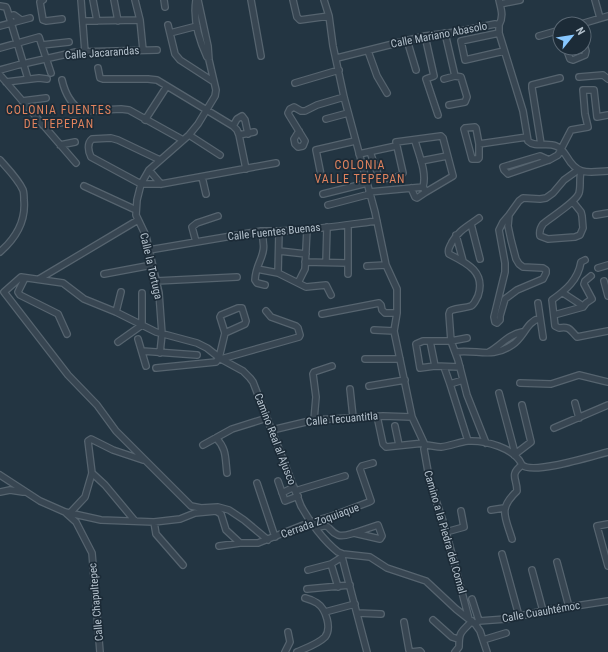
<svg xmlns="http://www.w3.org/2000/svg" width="608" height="652" viewBox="0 0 608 652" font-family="'Roboto Condensed',sans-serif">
<rect width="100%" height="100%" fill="#233542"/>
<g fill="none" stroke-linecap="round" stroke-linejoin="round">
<g stroke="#56646f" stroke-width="8">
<path id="minor" d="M43,0L40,2L43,20L46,21L62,19
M81,0L85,52
M93,0L97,21
M114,0L118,21
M135,0L140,20L143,50
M164,0L165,7
M196,0C193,19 199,40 207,57
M251,0L261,56
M293,0L297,17L300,20L329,16
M324,0L329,16L333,46L344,97L375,212L386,265L397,289V313L394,331L412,417L425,445
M499,0C501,9 504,16 499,25
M595,0L600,18
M500,4L520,0
M0,6L6,7L7,9L28,79
M9,16L14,15L21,20
M83,21L140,20
M581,24L608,16
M168,25L175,54L180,60L214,82
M0,26L30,18
M170,33L197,26
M445,33L455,76
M499,33L461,41L465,60L504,51
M425,36L434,76L426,79L438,115
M539,36L560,30
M407,40L416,70
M42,45L69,42
M0,48L39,37L51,73
M566,48L570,59L573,60L585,55L586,51L584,44
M368,51L377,76L387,93
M337,58L425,36L456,32L495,24L499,25V33L523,111L528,141C535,148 547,142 556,146C561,148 564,152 567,157C578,176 588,172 608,171
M98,68L100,78L103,79H148L157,80L233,126L237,130L239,135L246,169
M0,70L18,65L76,52L157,50
M0,75L76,163
M579,77L603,75L608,79
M444,79L455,76L461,77L467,97L465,102L449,105
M62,80C65,93 70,104 82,111L121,109L129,110L183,140
M6,82L39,78L47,79
M295,83L339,70
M22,101L46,98
M326,119L348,113
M145,120L167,86
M43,125L74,121
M233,126L237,119L242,116L245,120L248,134
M299,131L294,139L295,144L298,147L303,146L305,141L289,115L288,113L290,109L294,107L301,111H305L317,105L344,97
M189,135L220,155
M239,135L254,132
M415,141C419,155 427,173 423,187
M479,144V158L478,159H472L464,129L465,128L475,127L476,128L479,144L527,137
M541,144L532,88V85L560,78
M60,145L75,142
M370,152L379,177C385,180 397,178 402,174L403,173L396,142L441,136L443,138L453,176L426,192L423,187
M359,154L396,146
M0,160C8,169 18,179 23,190C24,193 24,196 24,200C26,221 16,238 0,252
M160,160L118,140L111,138L92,139C87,143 88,151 91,157L141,184H161L276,163
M549,160L540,156L503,167L504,170L508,174L549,160L558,155L571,130L588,127L585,114L583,90H594L597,117L608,115
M421,161L447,156
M149,170L161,184
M321,175L316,150L355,141
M202,177L206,194
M84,186L136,210
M411,188L415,197L417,198L426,192
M369,192L423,187
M323,194L367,183
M573,202L581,212L582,216L583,228L580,235L575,237L548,239L540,236C539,231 540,228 543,224C551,217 576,202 579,193C581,186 579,179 581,172
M328,205L370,194
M509,215L503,222L499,230L505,263V272L494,317L495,322L497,323L500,320V316L505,299L517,290L543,279L546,273V270L543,268L523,267L519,264L516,259L511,240L508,226L509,215L519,201L523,198L540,199L546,198L553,193L564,180L578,170
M596,215L608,213
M479,218C468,226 458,231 452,242C450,247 447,249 449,254C467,263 486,272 478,296C476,299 475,304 471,306C465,308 458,308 452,310L450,311L449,314L451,341L458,360L467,395L486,443
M471,224L480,259
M261,231C269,257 256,259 255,280L257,283L265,285
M279,232L278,273L306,287L326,285L331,295
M456,235L463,261
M196,242L192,227L197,223L218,216
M149,250L261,231C300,232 338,226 377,221
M279,251L306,254
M585,260L581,262C578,280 566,290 552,300L555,326L559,328C570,326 570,330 577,337L608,331
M305,262L348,263
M326,262L327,227
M367,266L386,265
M598,268L608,265
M257,269L278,273
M104,274L152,265
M348,274V225
M25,278L18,292L20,295L58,314L67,334
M39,279L138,220
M156,281L237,277
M604,281L608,296
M298,283L305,269L307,229
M563,293L583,306
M538,303L543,337
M238,308H242L246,321L245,324L225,333L220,317L221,315Z
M116,312L121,292
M322,314L379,303L381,305L382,310L385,313H397
M554,315L583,307L586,303L592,299L584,284L585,281L591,276
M374,330L394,331
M138,339L146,366
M430,341L435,366
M118,342L142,325V293
M142,351L197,355
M455,352C477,349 492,359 512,345C524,338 526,322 540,318
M489,352C500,346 509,334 522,332
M160,353L162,334L159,293L146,236L136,215L137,200L141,184L149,170L189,135L198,124L215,96L216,90L209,60L208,46L198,0
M221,359L299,337L300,335L298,328L296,326L271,317L266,311
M365,359H400
M444,367L450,384
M460,367L435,366L420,368L416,344L423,341H451L467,338
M156,368L216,362L219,358L225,333
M463,380L450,384L468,441
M520,383L551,384L579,375L608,382
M369,386L405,380
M350,389L353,417
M499,393L515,453
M575,403L579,418
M377,416L383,444L386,447L424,443
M314,420L316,397L313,374L314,372L332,366
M395,426L399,445
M554,428L608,405
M272,430L314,420L383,416L412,417
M216,438C227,449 225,458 227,473
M203,445L232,429L267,418
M425,445L424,449L430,483L444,524L469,619
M425,445C430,445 436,447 441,447C450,446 459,442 468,441C485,440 515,448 522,465
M514,455L531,442L522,405
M522,465C533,475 592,456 608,452
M92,473L105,485L135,521
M0,475L40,501L65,512L101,520L154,522L180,519L195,513L216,511L221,514L226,530L240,543H258L311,522L332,516L369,502L371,501L360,469L362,466L373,463
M278,481L285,501L298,496
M257,483L275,537
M295,491L345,476
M0,492L10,490L23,492
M282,493L294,487
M491,510L504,508
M66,513L76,522L92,553L100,652
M70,513L85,497L92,473L88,441L91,439L113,450L143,460
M154,522L156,534L183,565
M608,524L597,526L608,566
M378,525L382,536L380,539L354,533Z
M316,528C332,522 327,531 338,535C343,537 350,534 354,533
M446,532L464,527L461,511
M512,539C505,516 498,509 517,491C517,478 509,475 522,465
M268,540L244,520L229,510L218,507L201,508L191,506L116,431L97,405L68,375L4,292L21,277L63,283L84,299L116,312L156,332L197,343L207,348L221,359L243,371L250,378L253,382L301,506C309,521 324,541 338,552L343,554L370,557L387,568L426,581L456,609L475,624L480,631L487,652
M219,546L240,543
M343,554L342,557L367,652
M502,554L519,616
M557,562L569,607
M331,564L342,557
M308,570L331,564L338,587
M532,570L543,611
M307,589L350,585
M472,599L479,621
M325,612L355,604
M357,613L381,614
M433,620L452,637L458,639
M404,622L409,650L411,652L420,651L421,652
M475,624L479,621L506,619L543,611L608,601
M483,640L506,633
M285,652L290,642L288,632
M297,652C306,648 318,644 325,637C332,628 326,609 317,603C314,601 309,599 305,598
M455,652L459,647C459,631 461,633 472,621"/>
</g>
<use href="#minor" stroke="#384652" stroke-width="5.5"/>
</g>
<g text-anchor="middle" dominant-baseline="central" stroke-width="3.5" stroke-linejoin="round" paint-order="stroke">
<g font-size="11" fill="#b4c1cc" stroke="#1c2b37">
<text transform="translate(439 35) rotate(-11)">Calle Mariano Abasolo</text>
<text transform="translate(102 53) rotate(-4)">Calle Jacarandas</text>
<text transform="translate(274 232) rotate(-6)">Calle Fuentes Buenas</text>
<text transform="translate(151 266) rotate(77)">Calle la Tortuga</text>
<text transform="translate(342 419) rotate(-5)">Calle Tecuantitla</text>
<text transform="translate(275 439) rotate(69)">Camino Real al Ajusco</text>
<text transform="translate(320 521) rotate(-20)">Cerrada Zoquiaque</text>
<text transform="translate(445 532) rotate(74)">Camino a la Piedra del Comal</text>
<text transform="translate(96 602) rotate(-95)">Calle Chapultepec</text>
<text transform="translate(541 612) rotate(-10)">Calle Cuauhtémoc</text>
</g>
<g font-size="12" letter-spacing="1" fill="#df825d" stroke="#1c2b37">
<text x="59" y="110">COLONIA FUENTES<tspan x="59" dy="14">DE TEPEPAN</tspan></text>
<text x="360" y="165">COLONIA<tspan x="360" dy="14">VALLE TEPEPAN</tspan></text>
</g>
</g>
<g transform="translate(572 36) rotate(60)"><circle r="19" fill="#1c2b37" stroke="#596773"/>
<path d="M0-3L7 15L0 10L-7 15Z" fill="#87c7ff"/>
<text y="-6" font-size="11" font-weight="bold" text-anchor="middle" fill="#b4c1cc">N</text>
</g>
</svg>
